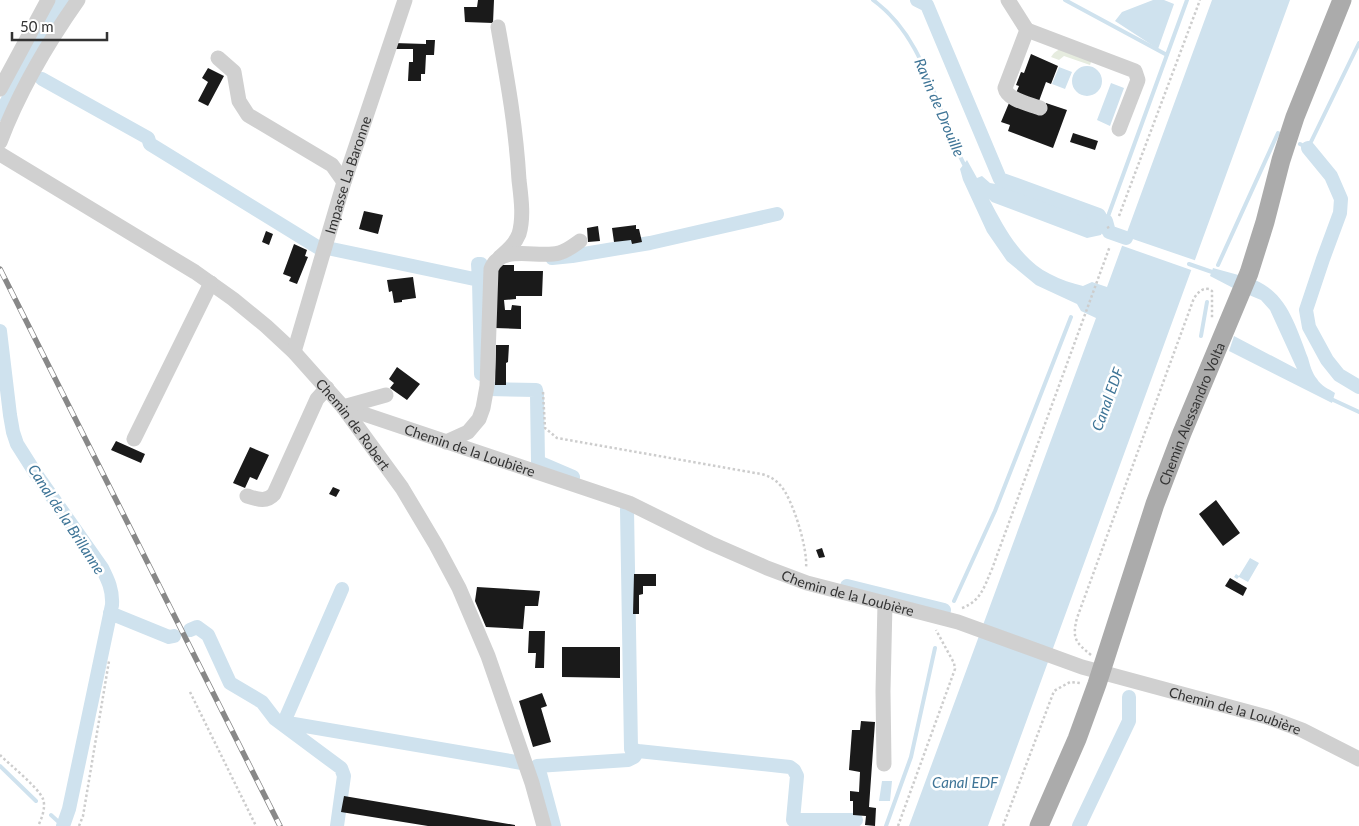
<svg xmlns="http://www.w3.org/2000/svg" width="1359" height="826" viewBox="0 0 1359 826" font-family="Lato,sans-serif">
<rect width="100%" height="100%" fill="#fff"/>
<path fill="#e6ecdf" d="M1061,48L1092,59L1090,65L1064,56L1059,60L1051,57L1054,53Z"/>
<path fill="#cfe2ee" d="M1153,0H1164L1174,4L1158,49L1115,21L1122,12Z
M1212,0H1290L988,826H909L1096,318L1081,311L1077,304L1036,285L1007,261L987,232L963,180L960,169L967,160L977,178L982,176L990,183L1001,185L1095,220L1103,229L1101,235L1087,238L992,202L989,199C1004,227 1020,259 1050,274C1061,280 1072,283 1083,286L1092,282L1107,287Z
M1072 81a15 15 0 1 1 30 0a15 15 0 1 1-30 0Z
M1059,67L1072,72L1065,89L1052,84Z
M1111,83L1124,88L1110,126L1097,120Z
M1213,268L1242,276L1237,290L1210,276Z
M1255,280C1287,293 1296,327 1308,358C1310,365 1312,373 1317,379C1321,386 1329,389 1335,393L1332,403L1229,351L1234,336L1297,369L1270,310L1261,300L1249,295Z
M1250,558L1259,563L1248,582L1239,577L1237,579L1234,577L1236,574L1239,576Z
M882,781H892L890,801H879Z"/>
<path fill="#fff" d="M1124,236L1197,261L1194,271L1120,245Z"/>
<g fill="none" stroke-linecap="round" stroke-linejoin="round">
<path stroke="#cfe2ee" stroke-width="4" d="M873,0C928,40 935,112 966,168
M1065,0L1167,55
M1300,144L1308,148L1359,43
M1107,219L1187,0
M1097,230L1128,242
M1189,264L1215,273
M1218,265L1278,133L1280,134
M1201,336L1207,302
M1329,398L1359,412
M954,601L995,511L1071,317
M0,766L36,801
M51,815L63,826
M886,826L911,757L935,648"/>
<path stroke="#cfe2ee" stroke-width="14" d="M917,0L927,5L1000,179L1099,215L1102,222L1106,221L1109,232L1126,238
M42,79L148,138L150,144L319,248
M0,114L63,0
M1308,148L1331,176L1341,199L1340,213L1323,259L1306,310L1309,327L1327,360L1339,375L1359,387
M327,248L479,280L478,264H481
M552,258L572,256L650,243L777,214
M479,280L481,374
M0,331L10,415L13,432L17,444L36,474L102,568C108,580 113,590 112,605L69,809L63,826
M489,389L536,390L537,395L538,462L573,477
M627,509L631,749L638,751
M847,586L944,610
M110,613L169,637L174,636
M190,630L197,627L208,635L230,683L262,702L275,719L341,768L344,776L337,826
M282,722L522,763
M284,722L342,589
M537,766L628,760L634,757L638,751L790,767L794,770L797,776L793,820H856
M538,766L554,826
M1079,826L1129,721V697"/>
</g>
<path fill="#1a1a1a" d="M478,0H494L493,23L465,22L464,7H477Z
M426,40H435L434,55H426L425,74H421V81H408L409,62H413V49H391L394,43L426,44Z
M1031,54L1058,66L1051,84L1046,82L1039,101L1016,93L1019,86L1016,85L1021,72L1024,73Z
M208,68L224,76L208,106L198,101L208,82L202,78Z
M1009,103L1041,115L1046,103L1067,110L1053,148L1008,131L1010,125L1001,122Z
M1073,133L1098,141L1095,150L1070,142Z
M364,211L383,215L378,234L359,229Z
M636,225V229H639L642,242L632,244L631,240L614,242L612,228Z
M598,226L600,241L588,242L587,228Z
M266,231L273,234L269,245L262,242Z
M294,244L307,250L305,256L308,257L297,284L289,281L291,277L283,274Z
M498,265H514V271H543L542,296H516V299L504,300L505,310H511L512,305L521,306V329L495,328Z
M413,277L416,298L402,300V302L394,303L392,291L389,292L387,280Z
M496,345H509L508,362L506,363V385H495Z
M397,367L420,384L407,400L390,388L394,383L389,379Z
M116,441L145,454L141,463L111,450Z
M250,447L269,455L257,480L250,477L245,488L233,483Z
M333,487L340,490L336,497L329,494Z
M1216,500L1240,533L1223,546L1199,514Z
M822,548L825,557L819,558L816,550Z
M634,574H656V586H643V594L639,595V614H633Z
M1230,578L1247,588L1243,596L1225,586Z
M477,587L540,591L538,606H525L523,629L486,627L475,601Z
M529,631H545L544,668H535L536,653H528Z
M562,647H620V678L562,677Z
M542,693L547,706L541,708L551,742L533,747L519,701Z
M861,721L875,722L869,807L876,808L875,826L865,825L866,816L853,815V801H850V791L859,792L860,772L849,770L852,730H860Z
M344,796L515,825V826H428L341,812Z"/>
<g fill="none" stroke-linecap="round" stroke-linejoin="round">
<path stroke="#cdcdcd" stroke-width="2.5" stroke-dasharray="2.5 2.5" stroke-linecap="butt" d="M1119,216L1200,0
M1107,228L1111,226
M543,392L545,428L557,438L761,474C769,476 775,479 781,486C793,500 808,549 806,568
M962,608C981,601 984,587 992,569L1110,246
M1091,655C1075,642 1072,638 1077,618L1194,298C1198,293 1201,288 1209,289L1212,291V318
M190,692L256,826
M0,755C10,765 38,787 43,799C46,807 42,818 38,826
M79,826L83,816L109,661
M898,826L955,669L954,663L936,630
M1003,826L1054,691L1070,682L1080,683"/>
<g stroke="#d0d0d0" stroke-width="15">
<path d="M1008,0L1027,30L1005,88C1007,100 1030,104 1040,108"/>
<path d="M498,27C507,78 516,127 519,180C521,197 524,217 519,234C515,244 508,250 500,257"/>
<path d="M1027,30L1135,71L1138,80L1119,129"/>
<path d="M218,58L234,72L239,101L248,115L332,165L344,182"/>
<path d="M0,89L48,0"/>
<path d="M0,142C19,92 47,44 78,0"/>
<path id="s1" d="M0,154L195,272L233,299L266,326L294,352L343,407L402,488L436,545L459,588L488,656L532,783L544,826"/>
<path id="s2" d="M294,352L344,182L405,0"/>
<path id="s3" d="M343,407L629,503L710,543L767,568L807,583L958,622L1082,667L1267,717L1302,730L1359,759"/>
<path d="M343,407L386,395"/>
<path d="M134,439L211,283"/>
<path d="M446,442L468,432L479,419L483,408L487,386L491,269C501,243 538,259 559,253C567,251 574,245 580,241"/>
<path d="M247,496C257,499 266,503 274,494L317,399L327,388"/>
<path d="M884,764L883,691L885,603"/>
</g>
<path stroke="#ababab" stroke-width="19" id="s4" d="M1039,826L1077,739L1097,684L1155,504L1182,433L1249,273L1265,222L1281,160L1295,117L1342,0"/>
<g stroke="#888" stroke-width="5.5">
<path id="rail" d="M0,269L280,826"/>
</g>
<use href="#rail" stroke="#fff" stroke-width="4" stroke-dasharray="11" stroke-linecap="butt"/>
</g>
<g text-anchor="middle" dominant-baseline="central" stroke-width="5" stroke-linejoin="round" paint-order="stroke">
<g font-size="14" fill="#333" stroke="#fff">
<text stroke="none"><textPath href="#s2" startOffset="185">Impasse La Baronne</textPath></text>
<text stroke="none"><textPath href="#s4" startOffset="440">Chemin Alessandro Volta</textPath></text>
<text stroke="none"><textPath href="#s1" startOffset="449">Chemin de Robert</textPath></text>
<text stroke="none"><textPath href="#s3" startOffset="134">Chemin de la Loubière</textPath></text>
<text stroke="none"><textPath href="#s3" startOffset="539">Chemin de la Loubière</textPath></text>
<text stroke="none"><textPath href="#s3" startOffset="944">Chemin de la Loubière</textPath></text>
</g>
<g font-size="15" font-style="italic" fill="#3f7597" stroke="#fff">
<text transform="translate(940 107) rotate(67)">Ravin de Drouille</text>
<text transform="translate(1107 399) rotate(-70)">Canal EDF</text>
<text transform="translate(67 519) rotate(57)">Canal de la Brillanne</text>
<text x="965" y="782">Canal EDF</text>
</g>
</g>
<path d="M12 32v8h95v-8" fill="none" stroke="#333333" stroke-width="2.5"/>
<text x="20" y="32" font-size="15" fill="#333333" stroke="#ffffff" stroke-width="4" paint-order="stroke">50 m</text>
</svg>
